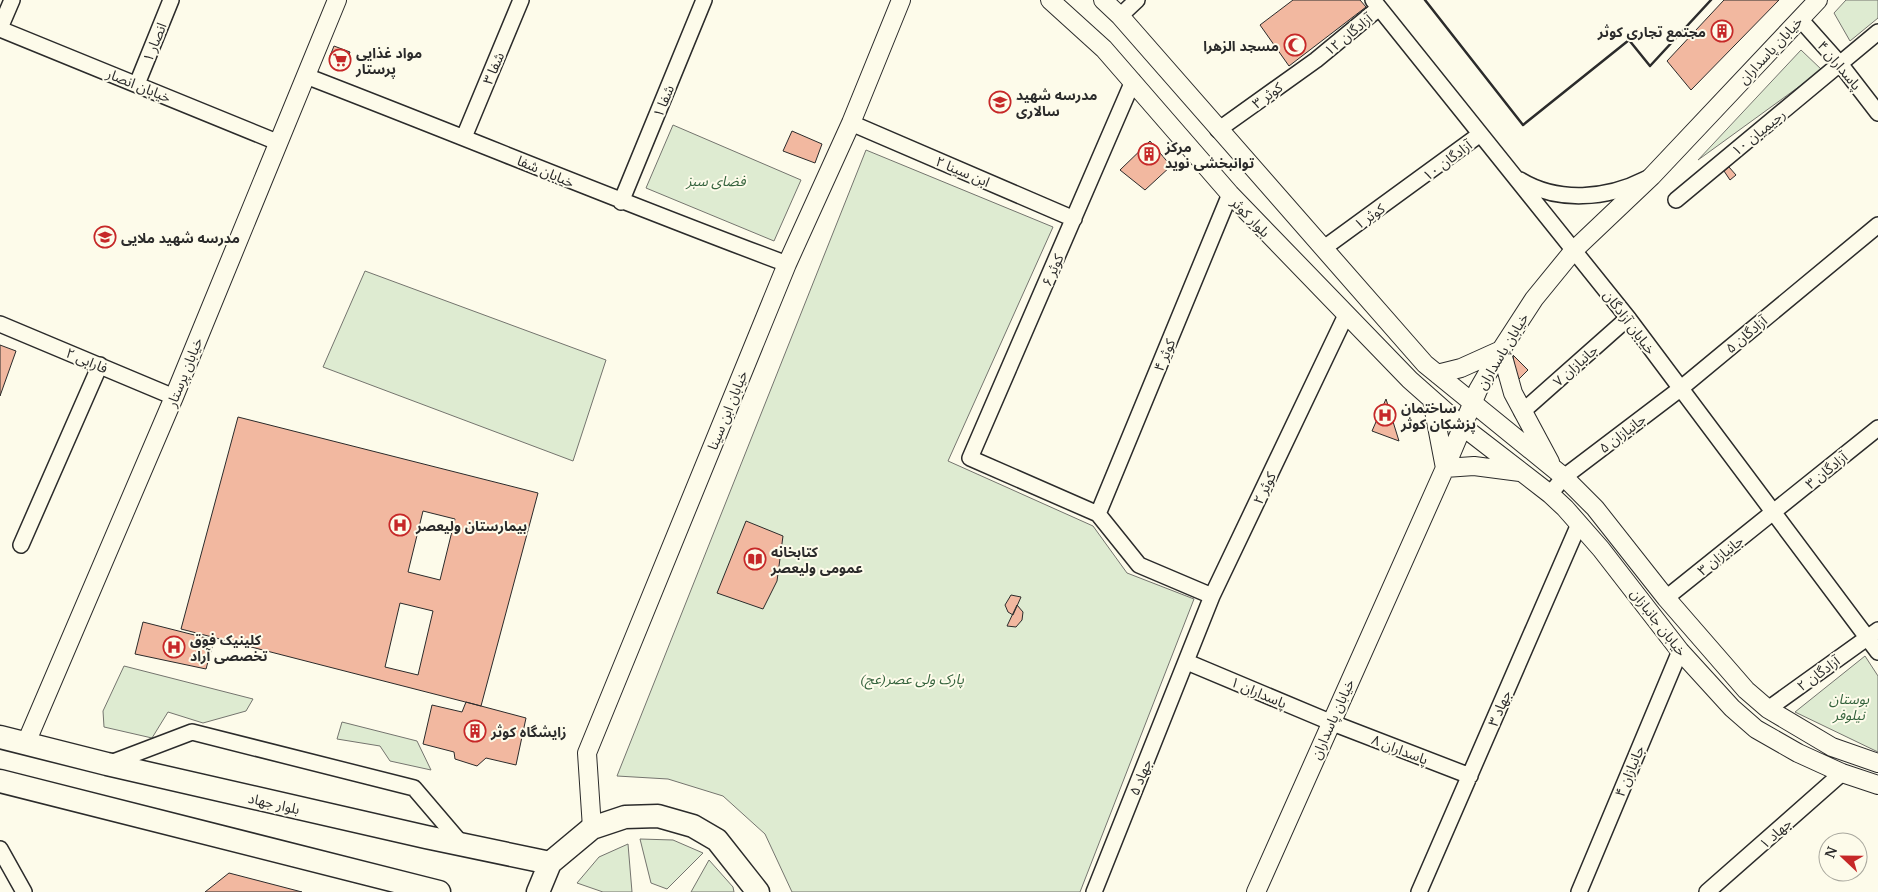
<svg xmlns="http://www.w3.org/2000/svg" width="1878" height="892" viewBox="0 0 1878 892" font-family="'PT Serif','Noto Sans Arabic',serif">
<rect width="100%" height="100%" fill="#fdfbea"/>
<path fill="#deebd1" stroke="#74746e" d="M1846,0H1878V18L1850,41L1834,13Z
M1801,50L1822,70L1698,160Z
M673,125L801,180L774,241L646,188Z
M866,150L1053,227L948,461L1093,526L1127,573L1194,599L1080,892H792L765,834L723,796L668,779L617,776Z
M365,271L606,360L573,461L323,367Z
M1865,656L1878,676V752L1795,712Z
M124,666L253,699L246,711L203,723L168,712L152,738L104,727L103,711Z
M342,722L417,741L431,770L390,761L380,746L337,739Z
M640,839L673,840L703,853L667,889L651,883Z
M628,844L632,892H603L577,883L599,857Z
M709,860L733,887L734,892H691Z"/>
<path fill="#f2b8a0" stroke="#2b2b2b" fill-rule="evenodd" d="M1293,0H1360L1366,7L1289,66L1260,25Z
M1724,0H1779L1691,90L1667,61Z
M334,46L350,52L344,69L334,65L330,56Z
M792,131L822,144L815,163L783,151Z
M1150,141L1171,166L1145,190L1120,170Z
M1729,167L1736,175L1730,180L1724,171Z
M0,345L16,351L0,396Z
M1513,355L1528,370L1516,382Z
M1386,399L1399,441L1372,431Z
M238,417L538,493L481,706L181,629ZM423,511L455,519L440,580L408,572ZM400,603L433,611L418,675L385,667Z
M746,521L783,536L777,581L763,609L717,593Z
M1011,595L1021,597L1013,615L1008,612L1005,605Z
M1017,605L1023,612L1022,620L1016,627L1007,626Z
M143,622L214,640L206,669L135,654Z
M466,702L526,718L516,765L486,758L477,766L455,759L454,752L423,744L432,705L462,712Z
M229,873L302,892H205Z"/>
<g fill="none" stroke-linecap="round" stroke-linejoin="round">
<g stroke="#2b2b2b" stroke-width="18">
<path id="minor" d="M1373,0L1628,318L1878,652
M1120,16L1137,0
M1800,19L1841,65L1878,113
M0,28L12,0
M0,29L277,142
M306,76C467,138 626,204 787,264
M1133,81L970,458L1098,514L1139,565L1212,596
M137,84L171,0
M851,123L1074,219
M1218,130L1316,60L1379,8
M464,137L521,0
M1520,180C1558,203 1607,199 1646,179
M1676,200L1878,32
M621,202L704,0
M1324,248L1479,135
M0,324L174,397
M1522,412L1628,318
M1550,494L1564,477L1680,389L1878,225
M1098,514L1230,194
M21,545L100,365
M1666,598L1878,428
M1187,662L1330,722L1470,776
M1768,709L1878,630
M108,764L192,732L414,788L461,843
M0,849L24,892
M1094,892L1212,596L1346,315
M1419,892L1579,524
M1579,892L1680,651
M1707,892L1842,773"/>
</g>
<g stroke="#2b2b2b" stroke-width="20">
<path id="tertiary" d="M1050,0L1104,49L1230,194L1410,380L1462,426L1550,494L1565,508L1601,549L1680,651L1732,708L1756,729L1798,753L1842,773L1878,785
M1103,0L1120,16L1425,364L1564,477L1595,508L1666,598L1746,690L1768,709L1832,747L1878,763
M1437,374L1461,368L1501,350L1513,393L1550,462
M1432,400L1445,468L1474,466L1520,472
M26,743L174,397L337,0
M592,828L587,753L787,264L851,123L901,0
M1256,892L1445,468L1478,390L1501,350L1534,299L1574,250L1652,176L1818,0"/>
</g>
<g stroke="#2b2b2b" stroke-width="25">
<path id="primary" d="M0,737L107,764L426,837L550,863
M0,781L439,892
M538,892L550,863L592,828L625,817L658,816L693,826L717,840L758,892"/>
</g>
<use href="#minor" stroke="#fdfbea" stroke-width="15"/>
<use href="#tertiary" stroke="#fdfbea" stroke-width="18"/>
<use href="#primary" stroke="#fdfbea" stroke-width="22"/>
<path stroke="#2b2b2b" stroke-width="2.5" d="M1425,0L1523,125L1629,40L1650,66L1711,0"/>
</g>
<defs>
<g id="building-ring" transform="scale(1.125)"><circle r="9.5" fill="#fdfbea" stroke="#c62828" stroke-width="1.5"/><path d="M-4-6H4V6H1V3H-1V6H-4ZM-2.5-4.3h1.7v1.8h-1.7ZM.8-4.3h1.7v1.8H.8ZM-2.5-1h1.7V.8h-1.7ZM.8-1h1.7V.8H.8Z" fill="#c62828"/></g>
<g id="mosque-ring" transform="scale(1.125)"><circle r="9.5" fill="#fdfbea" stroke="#c62828" stroke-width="1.5"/><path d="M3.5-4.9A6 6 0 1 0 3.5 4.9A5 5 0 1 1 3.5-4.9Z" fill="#c62828"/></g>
<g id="supermarket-ring" transform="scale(1.125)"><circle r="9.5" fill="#fdfbea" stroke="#c62828" stroke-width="1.5"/><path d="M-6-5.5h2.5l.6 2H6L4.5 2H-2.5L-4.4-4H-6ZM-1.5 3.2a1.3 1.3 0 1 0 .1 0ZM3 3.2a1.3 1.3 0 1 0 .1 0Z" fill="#c62828"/></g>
<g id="school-ring" transform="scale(1.125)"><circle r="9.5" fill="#fdfbea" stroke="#c62828" stroke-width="1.5"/><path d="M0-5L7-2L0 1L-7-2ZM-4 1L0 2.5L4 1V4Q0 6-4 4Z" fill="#c62828"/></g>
<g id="hospital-ring" transform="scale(1.125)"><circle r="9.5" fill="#fdfbea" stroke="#c62828" stroke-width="1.5"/><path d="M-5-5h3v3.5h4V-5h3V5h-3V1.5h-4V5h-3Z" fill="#c62828"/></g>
<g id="library-ring" transform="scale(1.125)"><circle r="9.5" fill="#fdfbea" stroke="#c62828" stroke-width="1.5"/><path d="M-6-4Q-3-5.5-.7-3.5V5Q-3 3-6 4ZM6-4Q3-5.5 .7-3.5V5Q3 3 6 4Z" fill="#c62828"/></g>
</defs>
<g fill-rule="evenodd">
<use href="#building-ring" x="1722" y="31"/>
<use href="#mosque-ring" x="1295" y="45"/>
<use href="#supermarket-ring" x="340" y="60"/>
<use href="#school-ring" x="1000" y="102"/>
<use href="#building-ring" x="1149" y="154"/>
<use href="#school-ring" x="105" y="237"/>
<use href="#hospital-ring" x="1385" y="415"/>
<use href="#hospital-ring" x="400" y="525"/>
<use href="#library-ring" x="755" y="559"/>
<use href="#hospital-ring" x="174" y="647"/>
<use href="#building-ring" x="475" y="731"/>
</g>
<g text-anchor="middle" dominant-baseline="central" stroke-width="4" stroke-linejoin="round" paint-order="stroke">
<g font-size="14" font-weight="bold" fill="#2b2b2b" stroke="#fdfbea" text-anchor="start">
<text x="1706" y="31" text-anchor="end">مجتمع تجاری کوثر</text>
<text x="1279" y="45" text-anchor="end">مسجد الزهرا</text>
<text x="356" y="52">مواد غذایی<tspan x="356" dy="16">پرستار</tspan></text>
<text x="1016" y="94">مدرسه شهید<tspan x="1016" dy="16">سالاری</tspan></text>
<text x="1165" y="146">مرکز<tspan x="1165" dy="16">توانبخشی نوید</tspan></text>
<text x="121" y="237">مدرسه شهید ملایی</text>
<text x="1401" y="407">ساختمان<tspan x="1401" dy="16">پزشکان کوثر</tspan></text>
<text x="416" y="525">بیمارستان ولیعصر</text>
<text x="771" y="551">کتابخانه<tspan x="771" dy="16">عمومی ولیعصر</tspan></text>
<text x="190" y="639">کلینیک فوق<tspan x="190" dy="16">تخصصی آراد</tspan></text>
<text x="491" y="731">زایشگاه کوثر</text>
</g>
<g font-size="14" fill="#2b2b2b" stroke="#fdfbea">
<text transform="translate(1348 34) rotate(-39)">آزادگان ۱۲</text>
<text transform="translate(154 42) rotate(-68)">انصار ۱</text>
<text transform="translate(1770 50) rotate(-47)">خیابان پاسداران</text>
<text transform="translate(1840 65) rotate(50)">پاسداران ۴</text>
<text transform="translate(493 68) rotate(-67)">شفا ۳</text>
<text transform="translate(139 85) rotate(22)">خیابان انصار</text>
<text transform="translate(1267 95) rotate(-36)">کوثر ۳</text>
<text transform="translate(663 101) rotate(-68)">شفا ۱</text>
<text transform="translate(1758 132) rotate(-39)">رحیمیان ۱۰</text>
<text transform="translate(1447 160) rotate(-37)">آزادگان ۱۰</text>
<text transform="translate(546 171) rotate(23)">خیابان شفا</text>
<text transform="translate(963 171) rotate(23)">ابن سینا ۲</text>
<text transform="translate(1369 216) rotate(-35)">کوثر ۱</text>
<text transform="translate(1251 217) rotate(46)">بلوار کوثر</text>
<text transform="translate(1052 270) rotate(-66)">کوثر ۶</text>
<text transform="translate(1630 322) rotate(53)">خیابان آزادگان</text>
<text transform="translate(1746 334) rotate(-40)">آزادگان ۵</text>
<text transform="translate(1502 351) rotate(-59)">خیابان پاسداران</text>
<text transform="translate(1164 355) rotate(-67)">کوثر ۴</text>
<text transform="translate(87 360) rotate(23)">فارابی ۲</text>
<text transform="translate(1575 365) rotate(-42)">جانبازان ۷</text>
<text transform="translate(184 372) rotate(-68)">خیابان پرستار</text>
<text transform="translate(727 410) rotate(-68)">خیابان ابن سینا</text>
<text transform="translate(1622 433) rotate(-37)">جانبازان ۵</text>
<text transform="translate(1826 470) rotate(-39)">آزادگان ۳</text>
<text transform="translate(1264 488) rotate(-64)">کوثر ۲</text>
<text transform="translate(1720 555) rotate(-39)">جانبازان ۳</text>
<text transform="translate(1659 622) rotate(52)">خیابان جانبازان</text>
<text transform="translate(1818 673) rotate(-36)">آزادگان ۲</text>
<text transform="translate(1259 692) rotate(23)">پاسداران ۱</text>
<text transform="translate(1499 708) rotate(-67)">جهاد ۳</text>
<text transform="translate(1332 719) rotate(-66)">خیابان پاسداران</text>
<text transform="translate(1400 749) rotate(21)">پاسداران ۸</text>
<text transform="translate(1629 771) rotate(-67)">جانبازان ۴</text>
<text transform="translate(1140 777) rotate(-68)">جهاد ۵</text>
<text transform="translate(274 803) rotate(13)">بلوار جهاد</text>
<text transform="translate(1775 833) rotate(-42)">جهاد ۱</text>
</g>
<g font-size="14" font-style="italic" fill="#34623c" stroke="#fdfbea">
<text x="716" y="180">فضای سبز</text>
<text x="912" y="678">پارک ولی عصر(عج)</text>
<text x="1849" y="698">بوستان<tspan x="1849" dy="16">نیلوفر</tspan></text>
</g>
</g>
<g transform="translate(1843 857) rotate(292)"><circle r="24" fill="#fdfbea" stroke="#a9a89e"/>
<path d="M0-4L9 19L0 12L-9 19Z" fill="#c62828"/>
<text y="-8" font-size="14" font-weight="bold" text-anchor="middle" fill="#2b2b2b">N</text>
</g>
</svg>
